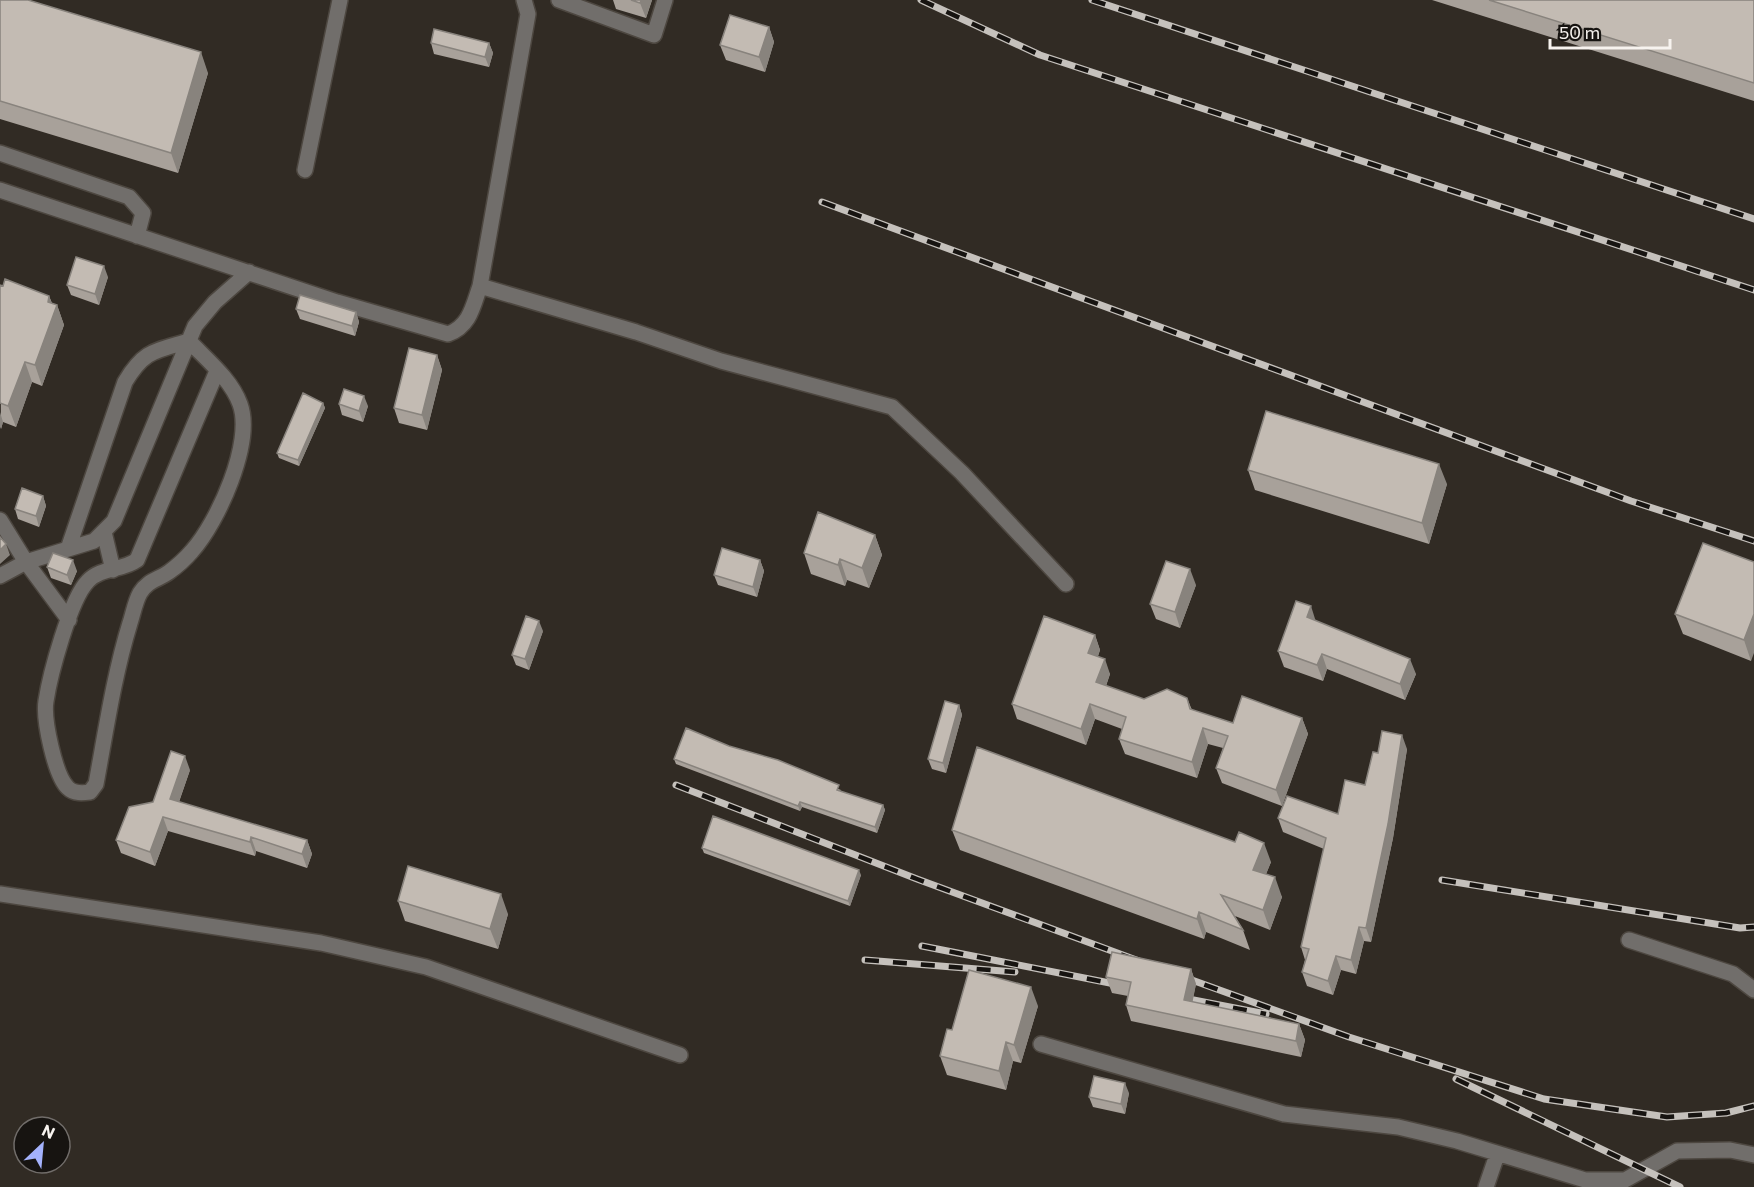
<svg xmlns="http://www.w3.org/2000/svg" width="1754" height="1187" viewBox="0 0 1754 1187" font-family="Commissioner,sans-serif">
<rect width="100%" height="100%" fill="#312b24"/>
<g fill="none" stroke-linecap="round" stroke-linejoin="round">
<g stroke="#4d4740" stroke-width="18">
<path id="minor" d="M559,0L654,35L665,0
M0,153L129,197L143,213L137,236
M305,170L340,0
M0,190L337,302L448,334C470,326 473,306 480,286L528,14L524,0
M480,286L636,332L721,361L892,407L962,473L1066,584
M0,520L26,562L69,620
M104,532L113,570
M68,549L125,382C144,350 155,351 189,341C206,359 231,379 240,404C254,442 218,522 192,551C186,558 176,567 169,572C158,580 148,580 140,593C135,602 133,614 130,623C114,675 106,730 96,784L90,792C83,793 74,794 68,788C55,776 43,719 46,701C50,675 70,599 88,581C101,567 122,571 137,560L217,371
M0,576L26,562L94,541L114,521L195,326L215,302L249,272
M0,894L321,943L426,967L680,1055
M1629,940L1733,974L1754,990
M1041,1044L1284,1114L1398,1127L1457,1141L1585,1180H1625L1677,1151L1730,1150L1754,1155
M1486,1187L1497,1155"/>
</g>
<use href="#minor" stroke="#716e6b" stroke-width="15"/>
<g stroke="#c5c1bc" stroke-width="7">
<path id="rail" d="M921,0L1040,55L1754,290
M1092,0L1754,219
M822,202L1631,501L1754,541
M676,785L917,879L1139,961
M1442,880L1740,928L1754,927
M922,946L1125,986
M865,960L1015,972
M1178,975L1349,1037L1544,1099L1667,1117L1726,1113L1754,1106
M1178,997L1266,1014
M1456,1079L1680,1187"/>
</g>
<use href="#rail" stroke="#171411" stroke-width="4.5" stroke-dasharray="14" stroke-linecap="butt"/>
</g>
<path fill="#a8a19a" d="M0,0L208,73L178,173L0,119Z
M613,0H652L646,18L616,9Z
M1432,0H1754V101Z
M769,27L774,42L765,72L726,60L720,45Z
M431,43H489L493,53L489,67L434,54Z
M108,277L99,305L71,295L67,285Z
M0,285L49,296L52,303L57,305L64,325L42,386L32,382L16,427L3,422L1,429Z
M296,309L356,312L359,322L355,336L300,319Z
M437,355L442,370L427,430L399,423L394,408Z
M323,403L325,408L299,466L279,458L277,453Z
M339,404L368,406L363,422L342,415Z
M1248,470L1447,484L1429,544L1255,490Z
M43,496L46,506L39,527L18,519L15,509Z
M875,535L882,555L869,588L847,580L845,586L811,574L804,553Z
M760,560L764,571L757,597L718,585L714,575Z
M1754,562L1751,661L1683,634L1675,614Z
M47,567L77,571L71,585L51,578Z
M1196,585L1180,628L1156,619L1150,604Z
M1316,621L1416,674L1405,700L1327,669L1323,681L1284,667L1278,651Z
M543,631L529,670L516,665L512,655Z
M1095,635L1100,650L1098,656L1110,674L1106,686L1144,699L1187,698L1192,710L1233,723L1302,718L1308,734L1282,806L1222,783L1216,768L1223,748L1208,744L1197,778L1125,754L1119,739L1122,729L1095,719L1086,745L1017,719L1012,704Z
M959,705L962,715L946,773L932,769L928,759Z
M729,746L841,790L840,791L883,805L885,810L877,833L802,807L800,811L676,764L674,759Z
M1407,749L1393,838L1371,942L1364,941L1356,974L1341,970L1333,995L1307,986L1302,972L1305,960L1301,947L1324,849L1283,832L1278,818L1338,814L1365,785L1378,753Z
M190,770L179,802L307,840L312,854L307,868L256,851L255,856L168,831L155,866L121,853L116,840L153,802Z
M952,830L1271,862L1266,874L1282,897L1270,930L1235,916L1243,930L1250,950L1206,932L1204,939L960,850Z
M702,848L861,875L850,906L704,853Z
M398,901L508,914L498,949L405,921Z
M1191,969L1196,984L1192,1002L1299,1024L1305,1040L1301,1057L1131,1021L1126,1005L1128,996L1112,993L1106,977Z
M1038,1006L1021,1063L1013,1061L1006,1090L947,1075L940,1056L952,1030Z
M1129,1093L1125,1114L1093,1107L1089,1097Z"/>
<path fill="#88837d" d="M641,0H652L646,18L640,3Z
M769,27L774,42L765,72L759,57Z
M489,43L493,53L489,67L485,57Z
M201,52L208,73L178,173L171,153Z
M104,266L108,277L99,305L95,294Z
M49,296L55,312L57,305L64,325L42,386L35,365L48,302Z
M356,312L359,322L355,336L352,326Z
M437,355L442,370L427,430L422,415Z
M25,362L32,382L16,427L8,406Z
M364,396L368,406L363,422L359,411Z
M323,403L325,408L299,466L298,460Z
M0,412L3,422L1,429L0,427Z
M1439,464L1447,484L1429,544L1422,523Z
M43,496L46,506L39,527L36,516Z
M875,535L882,555L869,588L862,568Z
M6,544L10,555L0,564V550Z
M840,559L847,580L845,586L838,565Z
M73,560L77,571L71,585L67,575Z
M760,560L764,571L757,597L753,587Z
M1190,569L1196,585L1180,628L1175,612Z
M1311,606L1316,622L1307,617Z
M1754,614V653L1751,661L1744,640Z
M539,621L543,631L529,670L525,659Z
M1095,635L1100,650L1094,668L1088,653Z
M1322,654L1327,669L1323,681L1317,665Z
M1105,659L1110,674L1102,697L1096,682Z
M1410,659L1416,674L1405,700L1400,684Z
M1090,704L1095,719L1086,745L1081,729Z
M959,705L962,715L946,773L943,763Z
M1302,718L1308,734L1282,806L1276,790Z
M1203,728L1208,744L1197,778L1192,762Z
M1402,735L1407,749L1393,838L1371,942L1366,928Z
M185,756L190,770L175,813L170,799Z
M800,802L802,807L800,811L798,806Z
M883,805L885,810L877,833L875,827Z
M163,817L168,831L155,866L150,852Z
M251,837L256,851L255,856L250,842Z
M307,840L312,854L307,868L302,854Z
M1264,843L1271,862L1260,889L1253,870Z
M859,870L861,875L850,906L848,901Z
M1275,877L1282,897L1270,930L1263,910Z
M501,894L508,914L498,949L490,929Z
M1199,912L1206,932L1204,939L1197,919Z
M1359,927L1364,941L1356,974L1351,960Z
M1336,956L1341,970L1333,995L1328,981Z
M1191,969L1196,984L1190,1015L1184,1000Z
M1031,987L1038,1006L1021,1063L1014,1045Z
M1299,1024L1305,1040L1301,1057L1296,1041Z
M1006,1042L1013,1061L1006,1090L999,1071Z
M1125,1083L1129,1093L1125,1114L1121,1104Z"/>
<path fill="#c3bbb3" stroke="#88837d" stroke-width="1.5" d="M0,0H28L201,52L171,153L0,101Z
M631,0H641L640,3Z
M1489,0H1754V83Z
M730,15L769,27L759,57L720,45Z
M434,29L489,43L485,57L431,43Z
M76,257L104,266L95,294L67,285Z
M5,279L49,296L48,302L57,305L35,365L25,362L8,406L0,403V285L3,286Z
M300,295L356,312L352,326L296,309Z
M409,348L437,355L422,415L394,408Z
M344,389L364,396L359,411L339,404Z
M303,393L323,403L298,460L277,453Z
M1266,411L1439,464L1422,523L1248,470Z
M22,488L43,496L36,516L15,509Z
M818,512L875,535L862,568L840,559L838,565L804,553Z
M0,537L6,544L0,550Z
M1703,543L1754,562V614L1744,640L1675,614Z
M722,548L760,560L753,587L714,575Z
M53,553L73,560L67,575L47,567Z
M1166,561L1190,569L1175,612L1150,604Z
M1296,601L1311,606L1307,617L1410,659L1400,684L1322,654L1317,665L1278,651Z
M526,616L539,621L525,659L512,655Z
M1044,616L1095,635L1088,653L1105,659L1096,682L1144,699L1167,689L1187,698L1190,709L1233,723L1242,696L1302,718L1276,790L1216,768L1228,736L1203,728L1192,762L1119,739L1126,717L1090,704L1081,729L1012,704Z
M945,701L959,705L943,763L928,759Z
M686,728L729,746L778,760L839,785L837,790L883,805L875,827L800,802L798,806L674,759Z
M1382,731L1402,735L1388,824L1366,928L1359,927L1351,960L1336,956L1328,981L1302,972L1309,949L1301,947L1326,838L1278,818L1287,796L1338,814L1345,780L1365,785L1373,752L1378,753Z
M977,747L1235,842L1239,832L1264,843L1253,870L1275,877L1263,910L1221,895L1243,930L1199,912L1197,919L952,830Z
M171,751L185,756L170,799L307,840L302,854L251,837L250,842L163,817L150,852L116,840L129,807L153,802Z
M713,816L859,870L848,901L702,848Z
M408,866L501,894L490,929L398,901Z
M1112,952L1191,969L1184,1000L1299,1024L1296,1041L1126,1005L1131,982L1106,977Z
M969,970L1031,987L1014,1045L1006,1042L999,1071L940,1056L947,1029L952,1030Z
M1094,1076L1125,1083L1121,1104L1089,1097Z"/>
<g transform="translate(42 1145) rotate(26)"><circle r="28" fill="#171411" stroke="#716d6a" stroke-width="1.5"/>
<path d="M0-4.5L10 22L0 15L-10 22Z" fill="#a4b2fc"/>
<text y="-9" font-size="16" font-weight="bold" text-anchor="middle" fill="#f7f3ef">N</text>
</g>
<path d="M1550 39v9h120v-9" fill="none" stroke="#f7f3ef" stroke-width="3"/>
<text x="1559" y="39" font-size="18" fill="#f7f3ef" stroke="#171411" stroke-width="4.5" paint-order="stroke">50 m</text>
</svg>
